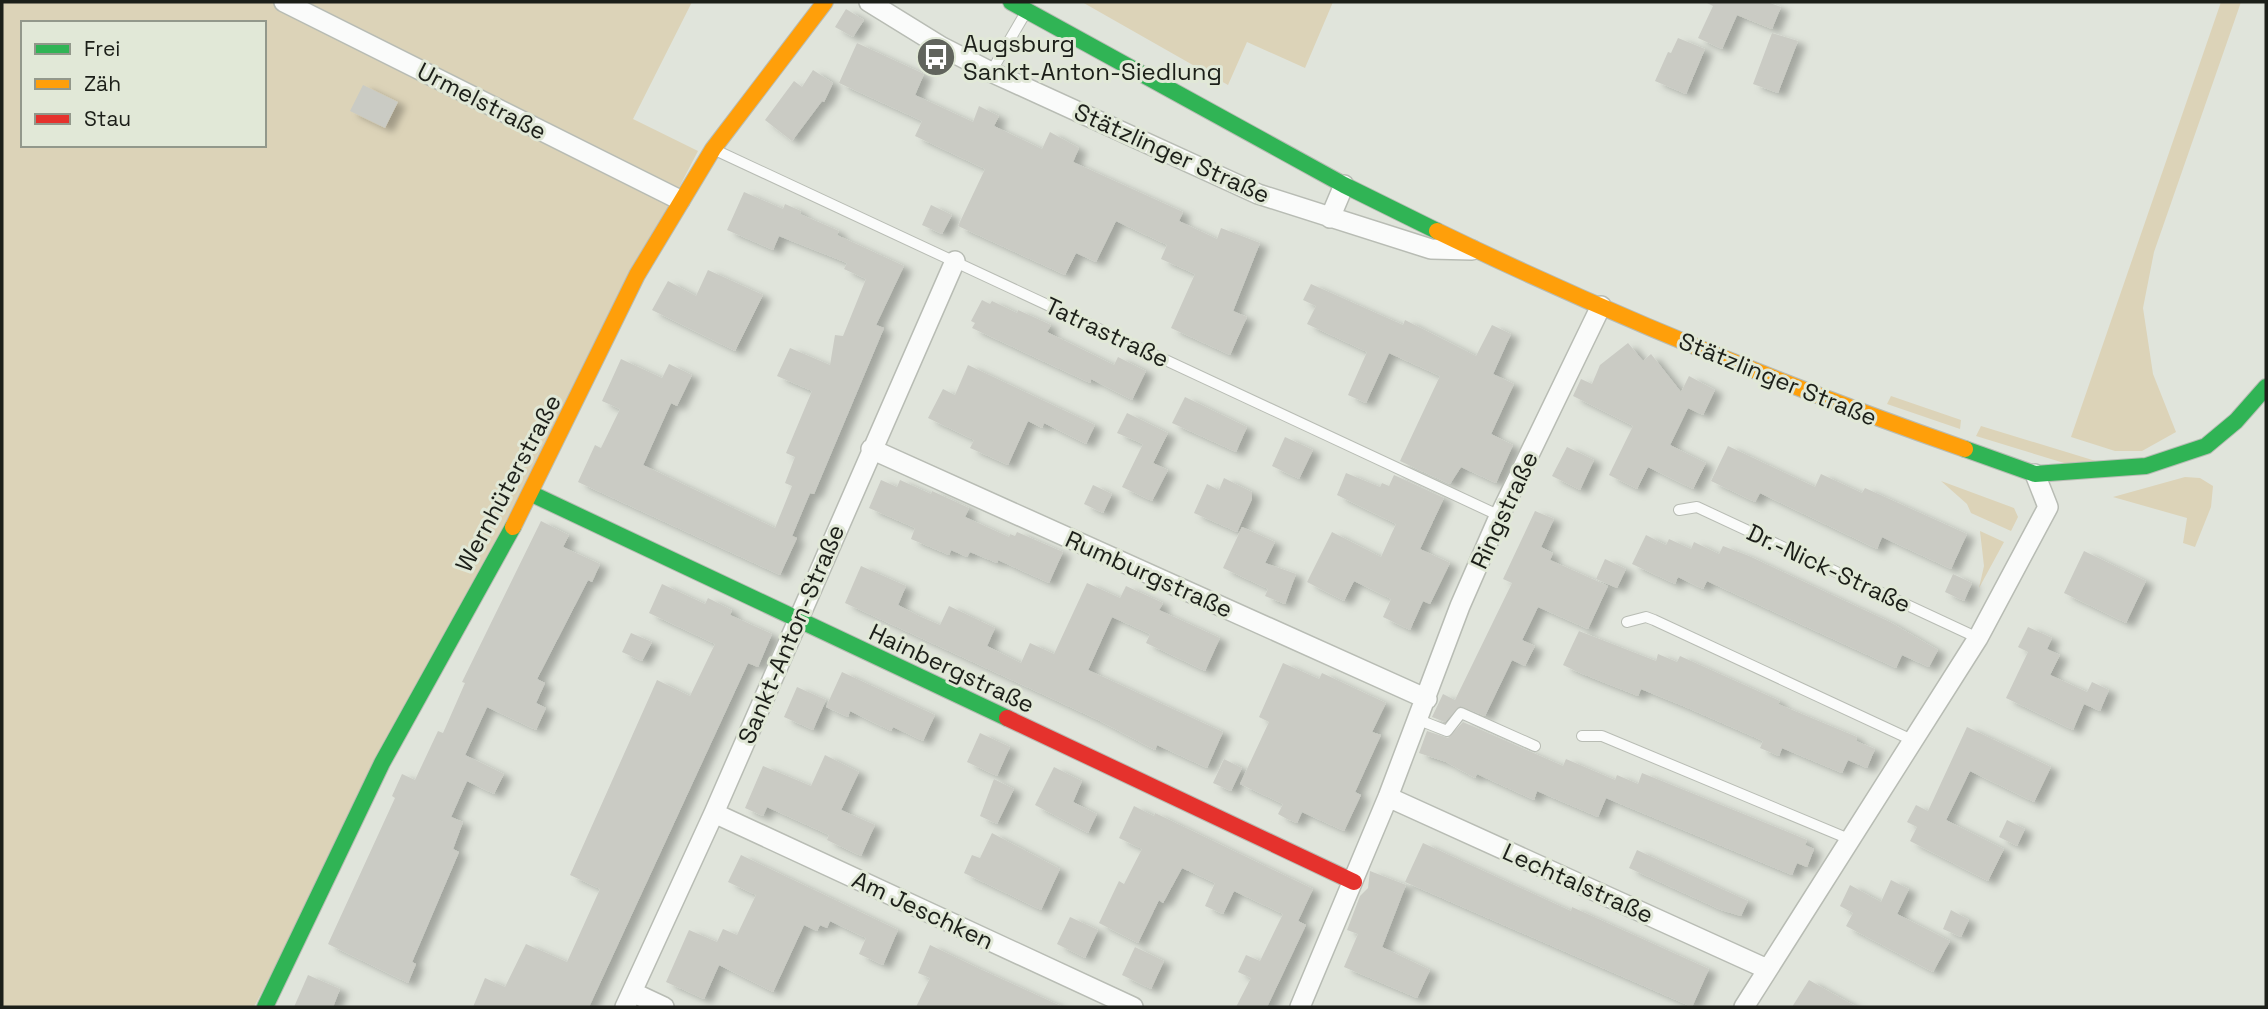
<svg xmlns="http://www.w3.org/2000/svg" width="2268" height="1009" viewBox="0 0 2268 1009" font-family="'Space Grotesk',sans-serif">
<defs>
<filter id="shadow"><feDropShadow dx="8" dy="4.5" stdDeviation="3.5" flood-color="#0004"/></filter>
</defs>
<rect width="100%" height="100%" fill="#e0e4db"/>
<path fill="#dcd3b8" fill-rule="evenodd" d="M2,2H692L633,119L698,151L254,1007H2ZM23,23H264V145H23Z
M1082,2H1333L1305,68L1247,42L1228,85Z
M2221,2H2241L2154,252L2143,308L2153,374L2176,432L2142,451H2115L2071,437Z
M1891,396L1961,420L1960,429L1887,404Z
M1981,426L2099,462L2074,466L1976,436Z
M2185,477L2200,478L2213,486L2211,507L2195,547L2183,543L2187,518L2113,497Z
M1941,481L2014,508L2018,517L2011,531L1971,513L1967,504Z
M1980,531L2004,542L1979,588L1984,566Z"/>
<path fill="#cacbc4" filter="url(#shadow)" d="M1705,2H1767L1781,7L1772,29L1737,15L1722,49L1698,38L1713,6Z
M846,9L864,20L853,37L835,27Z
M1772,33L1798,41L1778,93L1753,84Z
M1678,38L1705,49L1686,94L1655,81L1668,52L1671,53Z
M857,43L924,74L915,95L973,122L979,106L999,116L994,126L1042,149L1050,132L1079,148L1073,162L1183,212L1179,221L1217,239L1221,228L1260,243L1233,311L1247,317L1230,355L1171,328L1195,274L1161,259L1167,245L1116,221L1096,262L1076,253L1065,275L958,226L985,169L915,136L922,121L839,83Z
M813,70L833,83L824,102L822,101L792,141L765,120L794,81L802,87Z
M363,85L398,102L385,128L350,111Z
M744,192L783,209L785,204L801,211L800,214L839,231L837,235L904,266L876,325L884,328L814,494L810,493L792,536L797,538L780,575L578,482L595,445L601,448L620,409L602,401L621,359L662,378L669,364L692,375L677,406L671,403L643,465L775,528L792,486L785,483L795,457L786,453L812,391L777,376L790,348L830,365L835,335L843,336L866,279L844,269L847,263L779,236L773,250L727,230Z
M931,205L952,215L942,234L922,225Z
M708,270L763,295L735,351L652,310L668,281L696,296Z
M1311,284L1403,325L1405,320L1476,356L1492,325L1511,334L1493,374L1514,384L1491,434L1513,445L1496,483L1461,467L1450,484L1400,461L1440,376L1389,353L1366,403L1348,395L1367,352L1307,324L1316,306L1303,300Z
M982,300L990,304L992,301L1017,313L1018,310L1051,325L1047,332L1114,365L1118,357L1146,371L1132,400L1091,379L1090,383L972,328L975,323L971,321Z
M1628,343L1643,361L1651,354L1681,392L1689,376L1715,390L1703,415L1688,408L1670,445L1706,463L1693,489L1648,467L1637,489L1609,475L1633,426L1573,396L1581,379L1592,384L1600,365Z
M968,365L1095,425L1086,444L1044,423L1042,428L1028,421L1008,465L970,448L974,440L928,418L943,389L955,395Z
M1185,397L1247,427L1236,452L1172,423Z
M1127,413L1168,433L1153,463L1168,470L1152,501L1122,487L1143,444L1117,433Z
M1285,437L1313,450L1299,479L1272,466Z
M1728,446L1815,487L1821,474L1862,493L1865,488L1967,534L1951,569L1882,537L1877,549L1760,493L1755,502L1711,481Z
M1567,447L1594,460L1580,490L1552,476Z
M1346,473L1380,487L1382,483L1389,486L1394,475L1444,498L1420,549L1450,563L1430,604L1423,601L1410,630L1383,617L1391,599L1354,581L1344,601L1307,582L1332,532L1381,557L1396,524L1337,495Z
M1224,478L1252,492V499L1237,532L1194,513L1207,484L1219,490Z
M881,480L897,487L900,480L931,494L932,491L969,508L965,517L1009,537L1010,534L1015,536L1017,532L1063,552L1049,583L998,560L997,563L970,552L967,557L951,550L949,555L911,539L915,528L869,508Z
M1093,485L1112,494L1103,513L1084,504Z
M1535,511L1554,519L1541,547L1553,553L1550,560L1608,586L1588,629L1538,607L1522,640L1535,646L1525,666L1512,660L1485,716L1460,706L1445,722L1432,717L1443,694L1455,700L1512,583L1503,579Z
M541,521L569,535L563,547L600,564L592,582L588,580L537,679L545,683L536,703L546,708L536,730L487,707L465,755L504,774L494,794L467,781L451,817L463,822L453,849L459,852L412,962L416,964L408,983L328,944L395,798L392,796L402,774L415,780L438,731L443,733L465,683L462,682Z
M1242,527L1275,542L1265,563L1296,574L1285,604L1265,596L1268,589L1223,568Z
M1646,535L1666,545L1669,539L1691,549L1694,542L1719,554L1723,546L1749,556L1890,622L1938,650L1929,667L1902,655L1896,668L1707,581L1703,589L1678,577L1675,584L1632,564Z
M2084,551L2146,581L2126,623L2064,593Z
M1605,559L1626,569L1617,588L1596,579Z
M861,566L906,586L898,605L919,616L940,625L949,606L995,628L987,646L1021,663L1030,643L1054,654L1087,583L1120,598L1126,586L1163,603L1159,610L1220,638L1205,671L1146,643L1150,634L1112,617L1088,670L1223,732L1207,768L1157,745L1155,750L1098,720L845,603Z
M1953,574L1972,583L1964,601L1945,592Z
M662,584L705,604L708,598L732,610L730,615L772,634L758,667L748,663L589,1007H473L485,978L505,987L526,944L567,962L600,889L570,875L657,680L690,696L715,644L649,613Z
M2028,627L2052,638L2047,649L2060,655L2050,675L2087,692L2092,682L2109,690L2100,711L2084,704L2073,730L2006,698L2028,652L2018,647Z
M1579,631L1656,661L1658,654L1677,662L1680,656L1780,701L1778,704L1857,737L1856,741L1875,749L1867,768L1848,760L1842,773L1782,748L1779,756L1760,748L1763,741L1683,706L1641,689L1638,696L1580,673L1563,665Z
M631,633L652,642L642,661L622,652Z
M1283,663L1319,679L1322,673L1386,703L1372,732L1381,735L1355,792L1361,795L1344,831L1302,812L1297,823L1287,819L1278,814L1283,804L1240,784L1269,722L1259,717Z
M842,672L935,715L923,741L893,727L891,731L850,711L848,717L826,707Z
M797,687L826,700L813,730L784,717Z
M1463,722L1563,766L1566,759L1615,780L1617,775L1638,784L1642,773L1783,830L1807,840L1805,845L1814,849L1807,867L1797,863L1792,875L1606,798L1598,817L1537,791L1534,800L1477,774L1475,778L1446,762L1419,753L1427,731L1448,738Z
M1967,727L2051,767L2034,802L1970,771L1946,820L2004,849L1988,881L1910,841L1917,827L1907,822L1916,805L1928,811Z
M980,733L1010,747L997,776L967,762Z
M825,755L859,772L841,810L875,825L861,856L827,840L829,835L767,807L763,816L745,808L763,766L811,786Z
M1224,759L1242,768L1231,791L1213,783Z
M1054,767L1082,781L1073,802L1097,814L1088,833L1035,805Z
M994,779L1014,789L997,824L980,816Z
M1134,806L1154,816L1155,813L1313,889L1298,921L1306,925L1267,1007H1236L1251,978L1238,972L1246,955L1260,961L1283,914L1234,891L1223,914L1205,906L1215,883L1182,868L1163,903L1159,900L1138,943L1099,923L1119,881L1124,884L1142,849L1119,838Z
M2007,820L2025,829L2017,846L1999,837Z
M992,833L1060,869L1041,910L964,873L972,855L980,858Z
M1423,843L1571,911L1572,907L1709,969L1692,1007L1405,882Z
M1637,850L1748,901L1741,916L1721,910L1629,868Z
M741,855L898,930L883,965L859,954L866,938L830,921L827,928L820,925L817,931L804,925L773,992L719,965L704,999L666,982L689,930L717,942L723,929L737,935L756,895L728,882Z
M1370,871L1406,885L1382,947L1430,970L1417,998L1344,967L1358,934L1347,930L1360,896L1368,888Z
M1891,880L1909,889L1897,914L1950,941L1933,972L1846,926L1853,913L1840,906L1850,885L1881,902Z
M1951,910L1969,920L1961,937L1943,929Z
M1070,917L1098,930L1085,958L1057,944Z
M930,945L980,969L1063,1007H916L930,978L918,973Z
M1135,947L1164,961L1151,989L1122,975Z
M308,975L340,989L333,1007H294Z
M1809,980L1823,988L1857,1007H1792Z"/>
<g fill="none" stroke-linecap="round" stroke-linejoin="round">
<g stroke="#b8bcb4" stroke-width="12">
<path id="lane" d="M991,72L1026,12
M713,149L1500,516
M1679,510L1697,507L1978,638
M1627,622L1646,617L1654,620L1912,740
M1419,720L1447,731L1461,713L1535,746
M1582,736H1602L1849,839"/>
</g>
<g stroke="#b8bcb4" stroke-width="22">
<path id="street" d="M284,2L680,200
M869,2L942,47L991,72L1258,194L1431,249L1472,250
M1330,218L1344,185
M871,449L1427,699
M1388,797L1767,969
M714,813L1133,1007
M632,992L664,1007
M625,1007L714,813L955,261
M1300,1007L1388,797L1460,606L1498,519L1601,306
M1744,1007L1978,638L2048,507L2035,474"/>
</g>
<g stroke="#b8bcb4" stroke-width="18">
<path id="fast" d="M1011,2L1344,185L1437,231
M1965,449L2035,474L2146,466L2206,446L2236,421L2266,387
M532,494L1007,718
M265,1007L382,763L513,527"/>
</g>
<g stroke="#b8bcb4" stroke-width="18">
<path id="slow" d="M1437,231C1608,314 1785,386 1965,449
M513,527L637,275L713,149L825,2"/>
</g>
<g stroke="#b8bcb4" stroke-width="18">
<path id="jam" d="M1007,718L1354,882"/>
</g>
<use href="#lane" stroke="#fafbfa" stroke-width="10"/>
<use href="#street" stroke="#fafbfa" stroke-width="19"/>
<use href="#fast" stroke="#30b455" stroke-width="16"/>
<use href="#slow" stroke="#ff9f0a" stroke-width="16"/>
<use href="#jam" stroke="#e5322d" stroke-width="16"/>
</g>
<defs>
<g id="bus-disc" transform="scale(2.0125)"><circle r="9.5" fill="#61645d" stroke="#e1e8d7"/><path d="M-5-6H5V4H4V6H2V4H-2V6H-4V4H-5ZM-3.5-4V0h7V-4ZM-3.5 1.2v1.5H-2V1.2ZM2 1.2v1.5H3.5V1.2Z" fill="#fff"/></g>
</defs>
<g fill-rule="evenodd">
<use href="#bus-disc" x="936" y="57"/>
</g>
<g text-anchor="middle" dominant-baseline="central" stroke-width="6" stroke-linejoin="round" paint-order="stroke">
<g font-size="24" fill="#1c1f19" stroke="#e1e8d7" text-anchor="start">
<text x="963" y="43">Augsburg<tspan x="963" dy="28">Sankt-Anton-Siedlung</tspan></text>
</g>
<g font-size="24" fill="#1c1f19" stroke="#e1e8d7">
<text transform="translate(482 101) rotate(27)">Urmelstraße</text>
<text transform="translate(1172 153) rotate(24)">Stätzlinger Straße</text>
<text transform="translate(1107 332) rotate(25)">Tatrastraße</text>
<text transform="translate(1778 379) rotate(22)">Stätzlinger Straße</text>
<text transform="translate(508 483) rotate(-62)">Wernhüterstraße</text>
<text transform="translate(1504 510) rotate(-65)">Ringstraße</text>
<text transform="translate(1829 568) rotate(25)">Dr.-Nick-Straße</text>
<text transform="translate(1149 574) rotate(24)">Rumburgstraße</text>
<text transform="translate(791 634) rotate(-67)">Sankt-Anton-Straße</text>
<text transform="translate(952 668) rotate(25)">Hainbergstraße</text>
<text transform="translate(1578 883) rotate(24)">Lechtalstraße</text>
<text transform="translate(923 910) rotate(25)">Am Jeschken</text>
</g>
</g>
<rect width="2268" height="1009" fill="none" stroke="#1c1f19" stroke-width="7"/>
<rect x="21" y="21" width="245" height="126" fill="#e1e8d7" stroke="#92988b" stroke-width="2"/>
<rect x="35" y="44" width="35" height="10" fill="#30b455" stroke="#92988b" stroke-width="2"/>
<text x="84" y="56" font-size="21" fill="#1c1f19">Frei</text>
<rect x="35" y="79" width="35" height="10" fill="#ff9f0a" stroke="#92988b" stroke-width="2"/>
<text x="84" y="91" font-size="21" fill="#1c1f19">Zäh</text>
<rect x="35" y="114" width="35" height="10" fill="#e5322d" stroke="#92988b" stroke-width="2"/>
<text x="84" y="126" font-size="21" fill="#1c1f19">Stau</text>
</svg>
